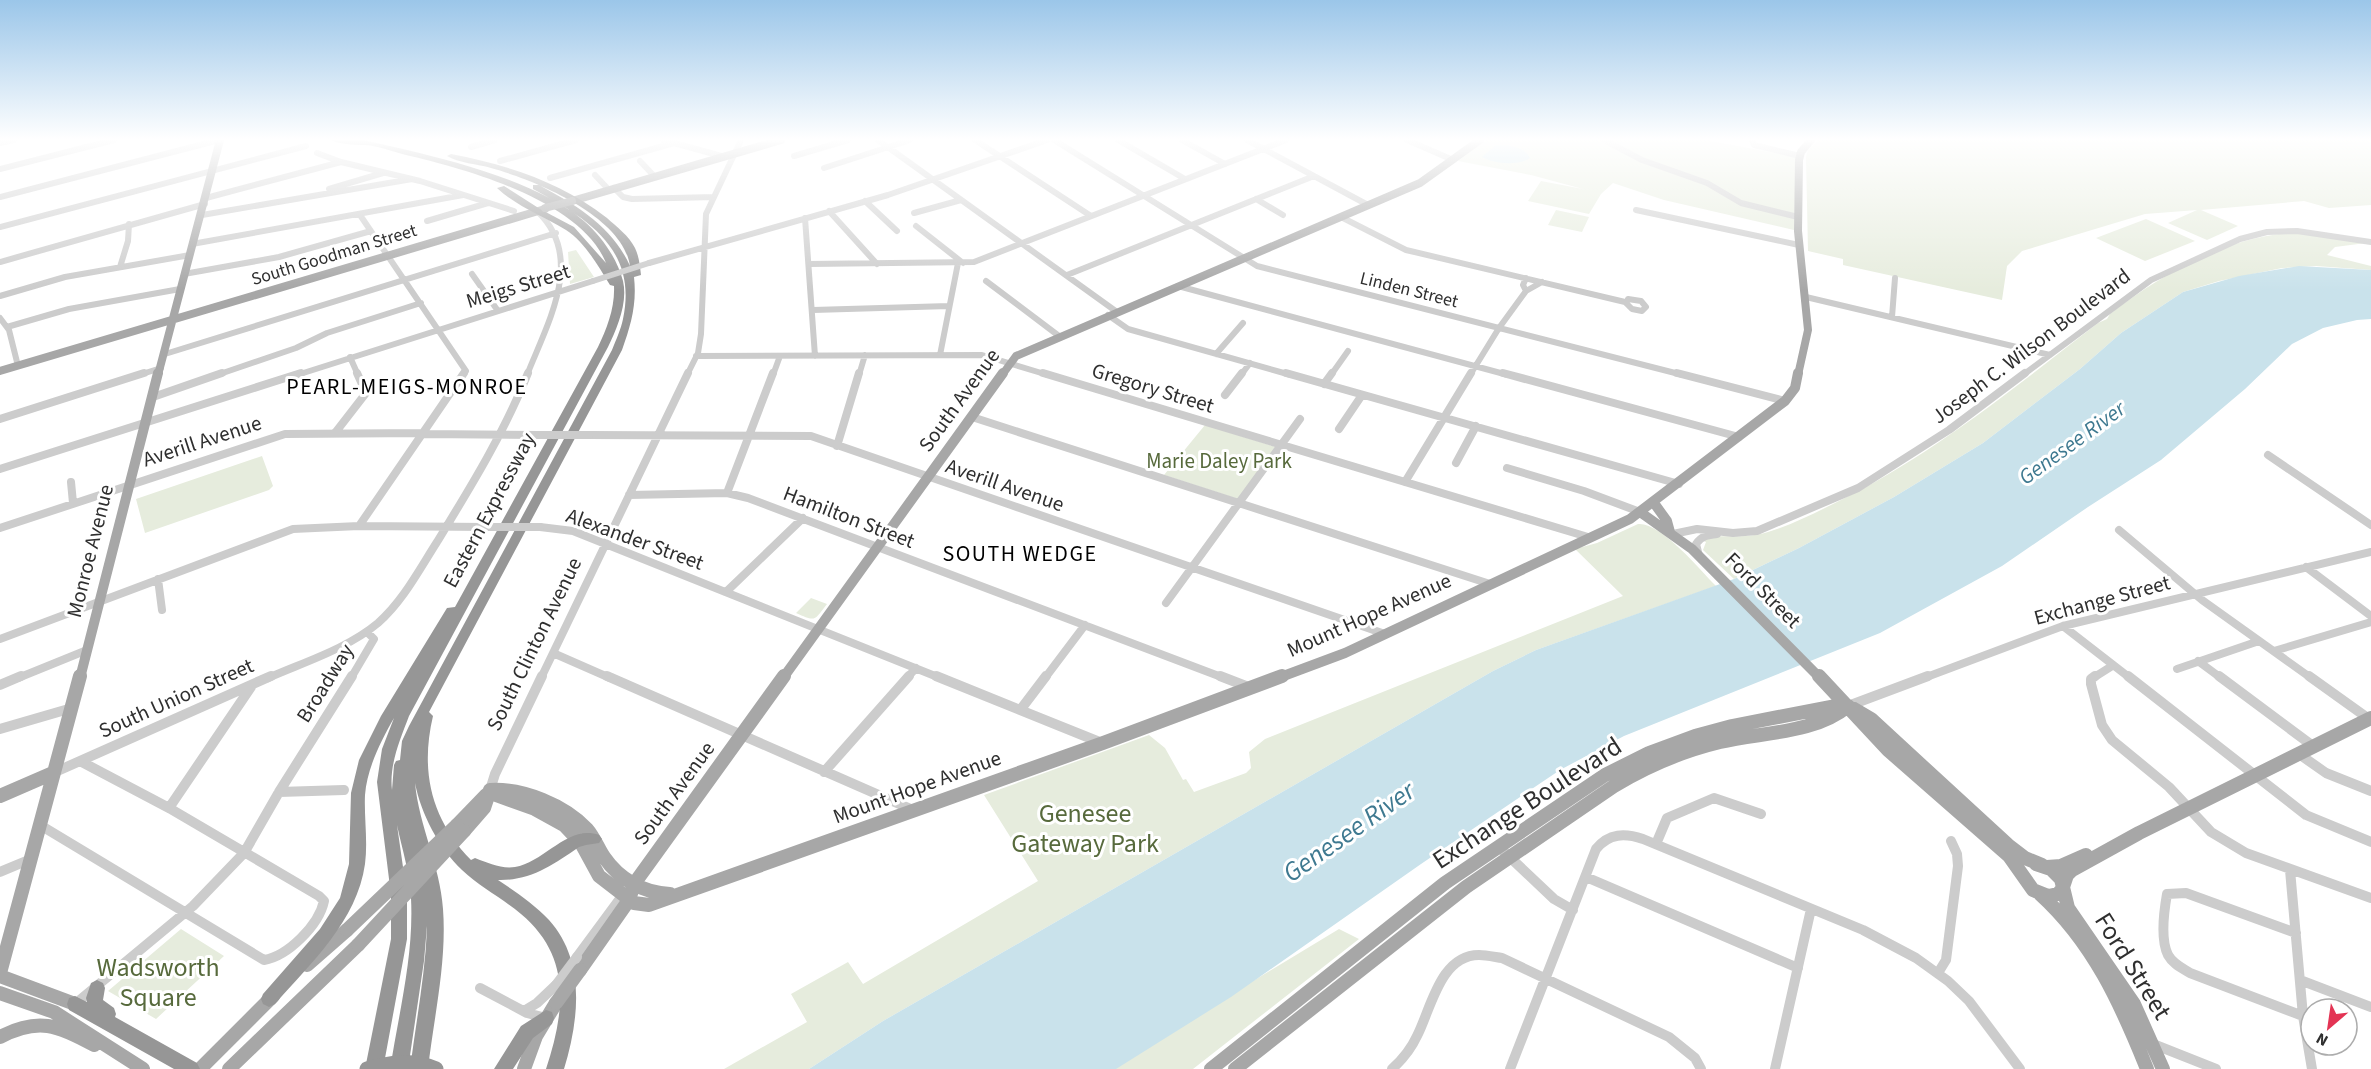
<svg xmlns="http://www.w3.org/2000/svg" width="2371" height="1069" viewBox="0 0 2371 1069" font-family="'Source Sans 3',sans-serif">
<rect width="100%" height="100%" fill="#fff"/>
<path fill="#e6ecdd" d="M1486,140H1706L1796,157L1794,230L1664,200L1613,183L1601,194L1589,214L1528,201L1541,181L1583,189L1531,175L1458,161Z
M1818,140H2371V205L2329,208L2304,201L2201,210L2238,226L2207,240L2168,223L2197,210L2145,214L2022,251L2007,266L2002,300L1843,265V259L1808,251L1806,157L1808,150Z
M1556,210L1589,217L1582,232L1548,225Z
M2146,219L2195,241L2145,261L2096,238Z
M2291,233L2318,235L2366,243L2335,247L2327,255L2371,266V270L2316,266L2282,268L2219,281L2183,292L2121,333L2080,369L1983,443L1894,497L1799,548L1734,579L1703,550L1706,542L1701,540L1709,536C1728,536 1749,538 1768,532C1791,525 1813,514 1835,503C1931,456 2014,388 2098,323L2107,319L2110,314C2162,274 2225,237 2291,233Z
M576,250L594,277L570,284L568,252Z
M1205,425L1276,447L1238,499L1164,475Z
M262,456L273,486L269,490L145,533L136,499Z
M1638,524C1661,522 1700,570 1716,586L1536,650L1493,671L883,1021L809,1069H724L807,1022L791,994L848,962L863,984L1038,881L984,795L1149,735L1165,748L1183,780L1186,779L1194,792L1246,773L1251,768L1249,752L1265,739L1623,596L1575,549L1597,543Z
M811,598L827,604C814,621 816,622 796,613Z
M181,929L224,956L156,1019L108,991Z
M1339,929L1359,939L1193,1069H1107Z"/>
<path fill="#c9e2eb" d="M1496,145C1508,145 1524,146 1530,158C1519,166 1494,164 1482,157Z
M2299,266L2371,270V319L2357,320L2323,328L2292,344L2245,389L2161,460L2088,507L2002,566L1880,633L1624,736L1560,770L1421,864L1231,997L1116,1069H809L883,1021L1493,671L1536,650L1734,579L1799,548L1894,497L1983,443L2080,369L2121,333L2183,292L2239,276Z"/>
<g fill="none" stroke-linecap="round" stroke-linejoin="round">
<path stroke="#ccc" stroke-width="6" d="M663,140L725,157
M878,140L1117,312
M975,140L1091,216
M1054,140L1257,266L1683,375
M1118,140L1185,179
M1182,140L1225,164
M1247,140L1368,205
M1407,140L1453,160
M1604,140L1642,160L1707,183L1741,203L1798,217
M1752,140L1754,145L1800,156
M0,143L14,140
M471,147L495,140
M317,153L341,162L420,181L514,211
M794,156L848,140
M500,161L576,140
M640,161L655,177
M824,168L910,140
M0,169L114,140
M595,175L609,190
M550,178L674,143
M614,188L623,197L632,199L714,197
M329,189L383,173
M0,197L219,140
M206,198L341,162
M1256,199L1283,215
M865,201L897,231
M1636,210L1799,245
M829,211L877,264
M914,213L961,200
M202,215L412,179
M360,215L466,371L463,375
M1341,217L1406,250L1625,302L1632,309L1642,311L1646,307L1641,301L1628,299
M805,218L815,356
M427,221L488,203
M916,226L963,263
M0,227L306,146
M192,244L463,195
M0,262L205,204
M649,263L888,195L1047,140
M809,264L974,262L1286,140
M120,267L128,241L129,224
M184,274L279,257L371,231
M472,274L498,311
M1067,275L1314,176
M1526,278L1523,285L1526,291L1542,282
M986,281L1059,336
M1178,286L1508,375
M0,296L65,277L190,255
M1806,297L2050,355
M813,310L949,306
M1108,315L1128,329L1291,375
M1892,317L1895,278
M0,318L9,330L18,366
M7,327L69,309L180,289
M165,354L556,233
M1216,354L1243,323
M940,355L958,263
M696,356L982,355L1048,375
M350,357L358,375
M139,375L161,368
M217,375L296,348L327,333L421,303
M297,375L593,281
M527,375C548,322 586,257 537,211
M687,375L698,353L701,334L706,214L741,140
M773,375L780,356
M859,375L865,355
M1241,375L1250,363
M1331,375L1348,351
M1470,375L1499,328L1526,291
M2023,375L2151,280L2240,239L2267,232L2297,231L2371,242"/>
<path stroke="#ccc" stroke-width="8" d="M1043,373L1588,537
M1286,373L1679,484
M1503,373L1739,437
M1677,373L1785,401
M1324,384L1332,373
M1225,395L1242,373
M153,397L222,373
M972,417L1490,584
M0,419L144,373
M1339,429L1362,395
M335,433L366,393L357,373
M423,434L539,435
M589,435L811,436L1385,634
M837,446L859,373
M2268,455L2371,525
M1456,463L1476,426
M1507,468L1584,491L1640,512
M0,469L301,373
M71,482L73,503
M1405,482L1471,373
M727,493L773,373
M629,495L727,493L748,498L1224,678
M359,526L464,373
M540,527L573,531L940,678
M0,528L285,434L423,433
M2119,530L2202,600L2311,678
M1673,534L1697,529L1733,533L1757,531L1858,488L1949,430L2025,373
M1699,556L1696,544C1701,536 1708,535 1717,534
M2306,567L2371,616
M158,579L162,610
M726,592L803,518
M1166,603L1300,419
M2063,626L2130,678
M0,639L293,529L359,526L488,527
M2274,651L2371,622
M553,653L610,678
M2198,661L2221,678
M2177,669L2259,641
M18,678L87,650
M268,678C304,662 347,649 378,623C403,601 419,570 437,542C470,488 504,433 528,373
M351,678L374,639L367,632
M541,678L688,373
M907,678L916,668
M1045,678L1085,625
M1924,678L2063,626L2371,552
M2093,678L2112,666"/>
<path stroke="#ccc" stroke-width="10" d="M607,676L913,810
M936,676L1102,743
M1220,676L1251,688
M2095,676L2091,679V684L2102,725L2112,740L2169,787L2211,832L2246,853L2371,898
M2128,676L2306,815L2371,842
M2219,676L2313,746
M2309,676L2369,719
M0,685L21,676
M1848,706L1928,676
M1021,709L1046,676
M0,729L72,708
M2299,754L2326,773L2371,791
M824,772L909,676
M53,773L271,676
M490,790L495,774L542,676
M279,792L344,790
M169,808L251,687
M40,825L264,960C288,956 319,925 324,901L319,896L169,808L80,761
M1656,844L1667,818L1714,798L1761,814
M1498,846L1554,899L1573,910
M2290,870L2303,1016L2312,1069
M0,872L31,859
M1586,877L1798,968
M2296,933L2186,893L2167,894C2164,911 2160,939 2168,955C2173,964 2182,968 2190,973L2303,1016
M577,957L625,892
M1938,973L1946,960L1958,866L1957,854L1951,841
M2300,980L2371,1007
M480,988L527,1013L546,1018
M75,1004L193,906L244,853L279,792L352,676
M524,1011L537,1003L556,985
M2153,1044L2216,1069
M1392,1069C1403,1059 1411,1049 1417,1036C1431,1009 1440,955 1479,955C1486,955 1495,957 1502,958L1669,1037L1695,1058L1701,1069
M1510,1069L1596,849C1609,833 1625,833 1643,839L1863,930L1916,958L1948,981L1969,1001L2020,1069
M1775,1069L1811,909"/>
<path stroke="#a7a7a7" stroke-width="8" d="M572,201L781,140
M0,371L545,209
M158,375L220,140
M1002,375L1016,356L1420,183L1480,140
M1798,375L1808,330L1798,231L1799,160L1801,152L1811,140"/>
<path stroke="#a7a7a7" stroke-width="10" d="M1654,503L1667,521L1670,532
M1640,512L1692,549L1820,678
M80,678L158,373
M783,678L1003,373
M1278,678L1345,653L1630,519L1785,401L1795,388L1798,373"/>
<path stroke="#a7a7a7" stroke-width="14" d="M1819,676L1888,750L2009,856L2033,890L2048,896L2058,894L2063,888
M490,790L496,795L535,809L564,825L581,843L599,876L634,903L649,905L1103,743L1282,676
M490,790C523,788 564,805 587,829C594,837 598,848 604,857C619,879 643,893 670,894
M0,796L53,773
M457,825L486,795
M464,831L484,808L490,790
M2036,864L2051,869L2061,879L2068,908L2134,1004L2163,1069
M2047,867L2061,866L2086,855
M2063,887L2067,875L2072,870L2139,833L2371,718
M2040,894C2093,942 2121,1004 2147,1069
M307,965L347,930
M580,970L629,900L634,884L784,676
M0,973L80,676
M0,976L75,1004
M0,993L54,1012L143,1069
M0,1037C38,1017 58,1025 94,1045
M200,1069L273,996
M229,1069L358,945
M524,1069L536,1036L556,1003
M1211,1069L1445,883L1605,775L1649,753L1695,736L1732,726L1835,706L1854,709L1871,719L2008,845L2025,858L2042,865
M1235,1069L1466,887L1614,786C1647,766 1683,751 1720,742C1762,732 1814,734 1848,706"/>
<path fill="#969696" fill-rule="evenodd" d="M331,140C341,140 353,139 363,140C378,143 393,147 407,150C462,163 540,184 584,221C602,237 617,258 623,281C628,303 617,328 608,347L409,716C400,740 389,765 392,790L394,765L396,761L400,760L402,741L409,726L612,350C616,340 621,329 623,319C638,249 587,218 533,189V185H539C576,205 612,226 630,266C623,216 535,180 491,168C478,164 458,163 447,156L451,154C508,165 561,182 607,218C617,227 629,236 635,248C639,256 640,266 641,275L634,277C637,304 631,325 622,350L429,712L433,716C420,771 431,819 471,860L475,858C488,863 501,869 515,867C545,862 568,824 599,835L602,839L599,843L586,845L579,847C553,865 530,881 498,880C516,892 534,904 549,920C586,961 579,1020 564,1069H546C565,1011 572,957 521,914C502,898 480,887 462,870C439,848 421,814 415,783C419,826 440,865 443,909C447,962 434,1016 428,1069H410C416,1022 425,976 427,929V926L424,961L408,1069H390C399,1012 414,956 411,898C410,873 402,849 397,825L407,895V939L383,1069H365L391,939V895L377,782L382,749L394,718C381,741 367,768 365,795C364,818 368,841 365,864C357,921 311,963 275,1004L269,1007L263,1004L261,999L263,994L320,929L340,898L349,864L351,793L359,760L381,716L447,608L455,607L598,347C607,328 615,308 614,286L610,285C598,266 585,242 566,230C543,216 516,206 497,188L504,186L540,209L574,227L606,263C581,201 467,169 406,155C394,152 374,144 362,145C353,145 344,144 335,142Z
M97,980L103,983L105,988L103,1000L114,1008L116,1014L115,1017L197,1063L200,1069H174L69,1010L67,1004L69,998L75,996L87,1002L86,998L91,983Z
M546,1010L552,1012L554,1018L552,1024L533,1038L513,1069H494L521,1026Z"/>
<path stroke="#ccc" stroke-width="6" d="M593,281L649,263"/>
<path stroke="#ccc" stroke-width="8" d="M539,435H589
M488,527H540"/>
<path stroke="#ccc" stroke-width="10" d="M556,985L577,957"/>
<path stroke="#a7a7a7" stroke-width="8" d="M545,208L572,201"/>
<path stroke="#a7a7a7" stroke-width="14" d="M347,930L457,825
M358,945L464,831
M556,1003L580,970"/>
<path stroke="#969696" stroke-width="15" d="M367,1069C391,1062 413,1059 436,1069"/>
</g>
<linearGradient id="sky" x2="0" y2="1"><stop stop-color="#9bc6e9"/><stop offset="0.48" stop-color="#fff"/><stop offset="1" stop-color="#fff" stop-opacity="0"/></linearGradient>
<rect width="2371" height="290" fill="url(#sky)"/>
<g text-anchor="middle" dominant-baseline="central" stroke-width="6" stroke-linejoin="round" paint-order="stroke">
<g font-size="18" fill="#2f2f2f" stroke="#fff">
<text transform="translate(334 255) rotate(-17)">South Goodman Street</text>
<text transform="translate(1409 290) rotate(14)">Linden Street</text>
</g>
<g font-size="21" fill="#2f2f2f" stroke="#fff">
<text transform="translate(518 286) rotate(-17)">Meigs Street</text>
<text transform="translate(2031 346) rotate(-37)">Joseph C. Wilson Boulevard</text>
<text transform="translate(1153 388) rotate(17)">Gregory Street</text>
<text transform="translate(959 400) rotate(-54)">South Avenue</text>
<text transform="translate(202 441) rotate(-18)">Averill Avenue</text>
<text transform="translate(1005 485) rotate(19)">Averill Avenue</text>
<text transform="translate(489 510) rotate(-62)">Eastern Expressway</text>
<text transform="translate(849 517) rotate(21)">Hamilton Street</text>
<text transform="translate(635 539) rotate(20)">Alexander Street</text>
<text transform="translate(90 551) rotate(-76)">Monroe Avenue</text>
<text transform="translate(1763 590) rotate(45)">Ford Street</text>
<text transform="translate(2102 600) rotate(-15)">Exchange Street</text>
<text transform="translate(1369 615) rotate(-24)">Mount Hope Avenue</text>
<text transform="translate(534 644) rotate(-64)">South Clinton Avenue</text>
<text transform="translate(325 683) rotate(-58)">Broadway</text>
<text transform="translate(176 698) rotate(-24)">South Union Street</text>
<text transform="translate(917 787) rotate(-20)">Mount Hope Avenue</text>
<text transform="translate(674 793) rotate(-54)">South Avenue</text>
</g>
<g font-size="21" fill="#576a3c" stroke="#fff">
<text x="1219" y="461">Marie Daley Park</text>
</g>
<g font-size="22" letter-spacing="1.5" fill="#000" stroke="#fff">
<text x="407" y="387">PEARL-MEIGS-MONROE</text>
<text x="1020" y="554">SOUTH WEDGE</text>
</g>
<g font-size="22" font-style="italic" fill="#3e7990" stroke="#fff">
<text transform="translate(2072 443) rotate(-36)">Genesee River</text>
</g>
<g font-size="26" fill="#2f2f2f" stroke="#fff">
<text transform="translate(1527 803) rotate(-33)">Exchange Boulevard</text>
<text transform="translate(2133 966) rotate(58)">Ford Street</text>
</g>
<g font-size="26" fill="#576a3c" stroke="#fff">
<text x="1085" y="813">Genesee<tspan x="1085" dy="30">Gateway Park</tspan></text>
<text x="158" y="967">Wadsworth<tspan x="158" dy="30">Square</tspan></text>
</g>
<g font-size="27" font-style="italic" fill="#3e7990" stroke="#fff">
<text transform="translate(1349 832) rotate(-35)">Genesee River</text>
</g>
</g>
<g transform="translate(2329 1027) rotate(209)"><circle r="28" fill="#ffffff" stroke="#acacac" stroke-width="1.5"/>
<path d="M0-4.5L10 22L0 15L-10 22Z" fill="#e33454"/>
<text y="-9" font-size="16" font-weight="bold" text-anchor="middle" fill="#2f2f2f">N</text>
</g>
</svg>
